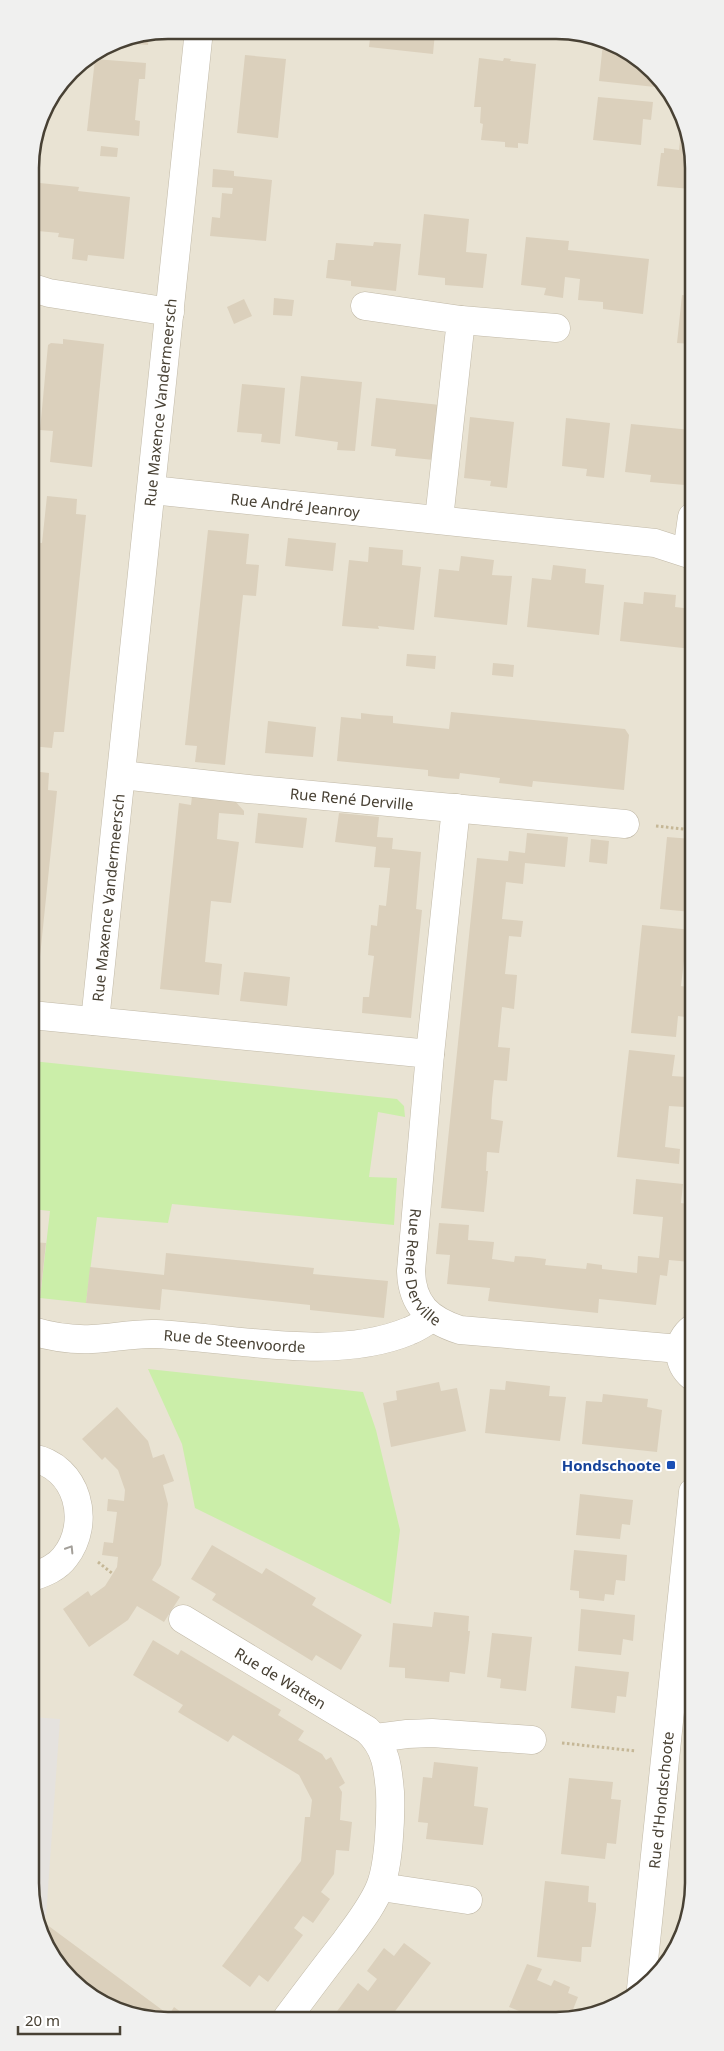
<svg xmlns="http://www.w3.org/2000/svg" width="724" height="2051" viewBox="0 0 724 2051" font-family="'Noto Sans',sans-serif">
<rect width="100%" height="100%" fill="#f5f1e5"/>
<path fill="#e9e3d3" d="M168,30L583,33L653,70L691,141L694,1892L684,1936L660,1974L625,2002L583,2018H141L71,1981L33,1910L30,159L44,107L77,64L115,40Z"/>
<path fill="#cbeea9" d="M32,1061L397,1099L404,1106L405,1117L378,1112L369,1177L397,1178L394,1225L172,1204L168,1223L97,1217L86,1303L40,1298L50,1211L32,1209Z
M148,1369L363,1392L376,1430L400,1530L391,1604L195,1508L182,1444Z"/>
<path fill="#e5e2de" d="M32,1717L60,1719L46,1917L36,1916L33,1910Z"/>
<path fill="#dbd0bc" d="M263,31H295V35Z
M371,31L435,32L433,54L369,47Z
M149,34L148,45L114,42L115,40Z
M603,43L653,70L656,75L655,87L599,81Z
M245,55L286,59L278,138L237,133Z
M479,58L503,61L504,58L511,59L510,61L536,64L528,144L518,143V148L505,147V142L481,140L483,124L480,123L481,107H474Z
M95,59L146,63L145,79H139L135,120L140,121L139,136L87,131Z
M598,97L653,102L651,120L643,119L641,145L593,140Z
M680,140L691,141V189L657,186L661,153H664V148L679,150Z
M101,146L118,148L117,157L100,156Z
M213,169L234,171V176L272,180L266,241L210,236L212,217L220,218L222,193L232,194L233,188L212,187Z
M30,182L79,187L78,191L130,197L124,259L88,255L87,261L72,259L74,239L58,237L59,233L38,231V235L30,234Z
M424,214L469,219L466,252L487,254L483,288L445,285V278L418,275Z
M526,237L569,241L568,250L649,259L643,314L603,309V302L578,300L580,279L565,277L563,298L544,295L546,288L521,285Z
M374,242L401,244L396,291L351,286V281L326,278L328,260H334L336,243L373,246Z
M682,295L692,296V344L677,343Z
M274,298L294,300L292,316L273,315Z
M244,299L252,316L234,324L227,307Z
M63,339L104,344L92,467L50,462L53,431L40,430L48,345L51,343L63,344Z
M301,376L362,382L355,451L337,450L338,442L295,436Z
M242,384L285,388L280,444L261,442L262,434L237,432Z
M376,398L440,405L434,460L395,456L396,449L371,446Z
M470,417L514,422L507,488L490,486L491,481L464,478Z
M566,418L610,423L604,478L586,476L587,469L562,466Z
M631,424L691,430L685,485L650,482L651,475L625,472Z
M47,496L77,499L76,514L86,515L64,732H54L52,748L31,746V542L42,543Z
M208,530L249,534L246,564L259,565L256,596L243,595L225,765L195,762L197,746L185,745Z
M288,538L336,543L333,571L285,566Z
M369,547L403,550L402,565L421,567L414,630L378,626L379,629L342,626L349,560L368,562Z
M461,556L494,560L492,575L512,576L507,625L434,617L439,569L459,571Z
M553,565L586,569L585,583L604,585L599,635L527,627L532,578L551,580Z
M644,592L676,595L675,607L692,609V649L620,641L624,602L643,604Z
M407,654L436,656L435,669L406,666Z
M493,663L514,665L513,677L492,675Z
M451,712L625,729L629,735L624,790L533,781L532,787L499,783L500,778L460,773L459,779L444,778L428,776V770L337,761L341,717L361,719V713L377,715L393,716V723L449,729Z
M268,721L316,727L313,757L265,753Z
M31,771L49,773L48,790L57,791L38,976L31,975Z
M193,788L227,792L244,811V815L219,813L217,839L239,842L231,903L211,901L205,962L222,964L219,995L160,989L179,803L191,805Z
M258,813L307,818L303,848L255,843Z
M339,813L379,817L377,837L393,838L392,849L421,852L416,909L422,910L411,1018L362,1013L363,997H369L374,956L368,955L371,925L377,926L379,905L386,906L390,868L374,867L376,847L335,842Z
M527,833L568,837L565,867L525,863L523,884L506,882L502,919L523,921L521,937L509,936L505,974L517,975L514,1009L502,1007L498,1047L510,1048L507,1081L494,1080L492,1099L491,1119L503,1121L499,1153L487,1152L486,1171H488L484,1212L441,1208L477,858L508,861L509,851L525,853Z
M667,837L692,839V912L660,909Z
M591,839L609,841L607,864L589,862Z
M642,925L692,930V945L686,944L681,986L692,988L693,1018L678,1016L676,1037L631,1033Z
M244,972L290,977L287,1006L240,1001Z
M629,1050L675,1055L672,1076L687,1077L685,1107L669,1106L665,1147L680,1149L679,1164L617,1157Z
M636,1179L683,1184L681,1203L693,1205V1235L690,1262L669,1260L667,1276L660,1275L656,1305L599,1299L598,1313L488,1301L490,1288L447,1284L450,1255L436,1254L439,1223L469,1225L468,1240L494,1242L492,1259L514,1262L515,1256L530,1257L546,1259L545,1265L586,1269L587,1263L602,1265V1269L637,1273L638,1256L659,1258L663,1217L633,1214Z
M32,1242L46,1243L40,1298L32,1297Z
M166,1253L314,1268L313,1274L388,1281L384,1318L310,1310V1305L162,1289L160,1310L86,1303L90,1267L164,1275Z
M506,1381L550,1386L549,1396L566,1397L560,1441L485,1433L490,1389L505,1390Z
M439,1382L441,1391L457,1388L466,1431L391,1447L383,1403L397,1400L396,1391Z
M603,1394L648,1399L647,1407L662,1410L657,1452L582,1444L586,1401L602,1402Z
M117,1407L148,1441L153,1458L164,1454L174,1481L163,1485L168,1504L161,1565L152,1580L180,1597L164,1622L137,1606L128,1620L89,1647L63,1609L88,1591L91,1596L105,1586L117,1567L118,1557L102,1555L104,1542L113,1543L117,1512L107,1511L108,1499L124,1501L125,1490L118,1470L105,1457L102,1460L82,1439Z
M580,1494L633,1500L630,1525L622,1524L620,1539L576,1535Z
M212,1545L262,1574L266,1568L316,1598L312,1605L362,1635L341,1670L316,1655L312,1661L212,1600L216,1594L191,1579Z
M574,1550L627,1555L625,1581L616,1580L614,1595L605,1594L604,1601L579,1598V1591L570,1590Z
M581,1609L635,1615L633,1641L623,1639L621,1655L578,1651Z
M434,1612L469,1616L468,1631H470L465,1674L450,1672L449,1682L405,1678V1668L389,1667L393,1623L432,1627Z
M492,1633L532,1637L526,1691L500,1688L501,1679L487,1677Z
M153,1640L178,1655L181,1650L281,1710L278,1715L304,1731L298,1740L322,1754L326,1760L331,1757L345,1783L339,1787L342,1792L340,1820L352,1822L349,1851L336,1850L334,1874L321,1892L330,1899L313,1923L303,1916L294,1928L303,1935L268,1982L259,1975L250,1987L222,1966L301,1861L305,1817H310L312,1800L299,1775L233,1735L228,1742L178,1712L183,1705L133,1675Z
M575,1666L629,1672L626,1697L617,1696L615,1713L571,1708Z
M434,1762L478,1767L474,1806L488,1808L483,1845L426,1839L428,1823L418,1822L423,1777L432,1778Z
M569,1778L613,1782L611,1799L621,1800L616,1844L607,1843L605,1859L561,1854Z
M545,1881L589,1886L588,1902L596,1903V1910L591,1947H582L581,1962L537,1957Z
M46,1924L169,2015L174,2007L189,2018H141L71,1981L43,1929Z
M404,1943L431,1963L390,2018H332L358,1983L368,1991L377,1979L367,1971L384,1948L394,1956Z
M527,1964L542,1969L537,1980L551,1986L554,1980L570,1987L568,1993L578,1997L572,2012L581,2016L580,2018H504L508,2010L522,2016L524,2013L509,2007Z"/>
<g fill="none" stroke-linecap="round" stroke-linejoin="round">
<g stroke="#c1b9a7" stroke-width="29">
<g id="minor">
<path d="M30,287L49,293L170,312"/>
<path d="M365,306L461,320L439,519"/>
<path d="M461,320L556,328"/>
<path id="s1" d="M152,490L655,543L692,555"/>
<path d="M687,552L692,517"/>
<path id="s2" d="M122,775L248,789L625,824"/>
<path id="s3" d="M31,1015L430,1054L411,1271C412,1305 429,1320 460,1330L680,1349"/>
<path id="s4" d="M95,1021L199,30"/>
<path d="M430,1054L456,808"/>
<path d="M693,1328C676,1341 676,1363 693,1377"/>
<path id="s5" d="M32,1331C52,1337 72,1340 92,1339C113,1338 135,1333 156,1334C235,1338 335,1362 409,1331C417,1328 424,1323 432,1318"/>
<path d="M32,1458C78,1466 92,1523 65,1557C57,1568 44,1573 32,1577"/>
<path id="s6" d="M183,1619L367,1730C386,1747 388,1768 390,1792C391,1817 389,1865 380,1887C372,1907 357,1925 345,1942C325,1967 306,1993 287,2018"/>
<path d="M376,1738L407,1734L432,1733L532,1740"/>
<path d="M381,1887L468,1900"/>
<path id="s7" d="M641,1989L693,1492"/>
</g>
</g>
<path stroke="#c5b796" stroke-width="3" stroke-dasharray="2.5 2.5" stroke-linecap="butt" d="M656,826L692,830
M98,1562L113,1574
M562,1743L636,1751"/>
<use href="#minor" stroke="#fff" stroke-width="28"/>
</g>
<defs><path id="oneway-chevron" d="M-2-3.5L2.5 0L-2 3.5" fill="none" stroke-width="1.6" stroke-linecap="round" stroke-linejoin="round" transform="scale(1.25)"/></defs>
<use stroke="#a4a09a" href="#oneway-chevron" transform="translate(70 1549) rotate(-58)"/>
<rect fill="#1a4fb4" stroke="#fff" stroke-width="2" x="666" y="1460" width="10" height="10" rx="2.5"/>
<g text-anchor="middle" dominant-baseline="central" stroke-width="4" stroke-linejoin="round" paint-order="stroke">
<g font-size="15" fill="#484134" stroke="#fff">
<text stroke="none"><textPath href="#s4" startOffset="622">Rue Maxence Vandermeersch</textPath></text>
<text stroke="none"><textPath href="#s1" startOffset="144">Rue André Jeanroy</textPath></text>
<text stroke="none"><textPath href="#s2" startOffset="231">Rue René Derville</textPath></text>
<text stroke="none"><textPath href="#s4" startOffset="124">Rue Maxence Vandermeersch</textPath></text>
<text stroke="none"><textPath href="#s3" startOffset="618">Rue René Derville</textPath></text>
<text stroke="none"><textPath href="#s5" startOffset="204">Rue de Steenvoorde</textPath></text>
<text stroke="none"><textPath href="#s6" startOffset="114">Rue de Watten</textPath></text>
<text stroke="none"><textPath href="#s7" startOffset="190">Rue d'Hondschoote</textPath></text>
</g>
<g font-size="15" font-weight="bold" fill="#164399" stroke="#fff" text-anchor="end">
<text x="661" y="1465">Hondschoote</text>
</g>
</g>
<path d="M0 0H724V2051H0ZM168 39H556A129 129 0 0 1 685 168V1883A129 129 0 0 1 556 2012H168A129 129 0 0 1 39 1883V168A129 129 0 0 1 168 39Z" fill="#f0f0ef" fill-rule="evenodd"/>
<path fill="none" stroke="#484134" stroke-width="2.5" d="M168 39H556A129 129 0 0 1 685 168V1883A129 129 0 0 1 556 2012H168A129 129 0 0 1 39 1883V168A129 129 0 0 1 168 39Z"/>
<path d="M18 2026v8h102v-8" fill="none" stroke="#484134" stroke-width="2.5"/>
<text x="25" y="2026" font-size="15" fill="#484134" stroke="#ffffff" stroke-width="4" paint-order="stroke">20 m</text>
</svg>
